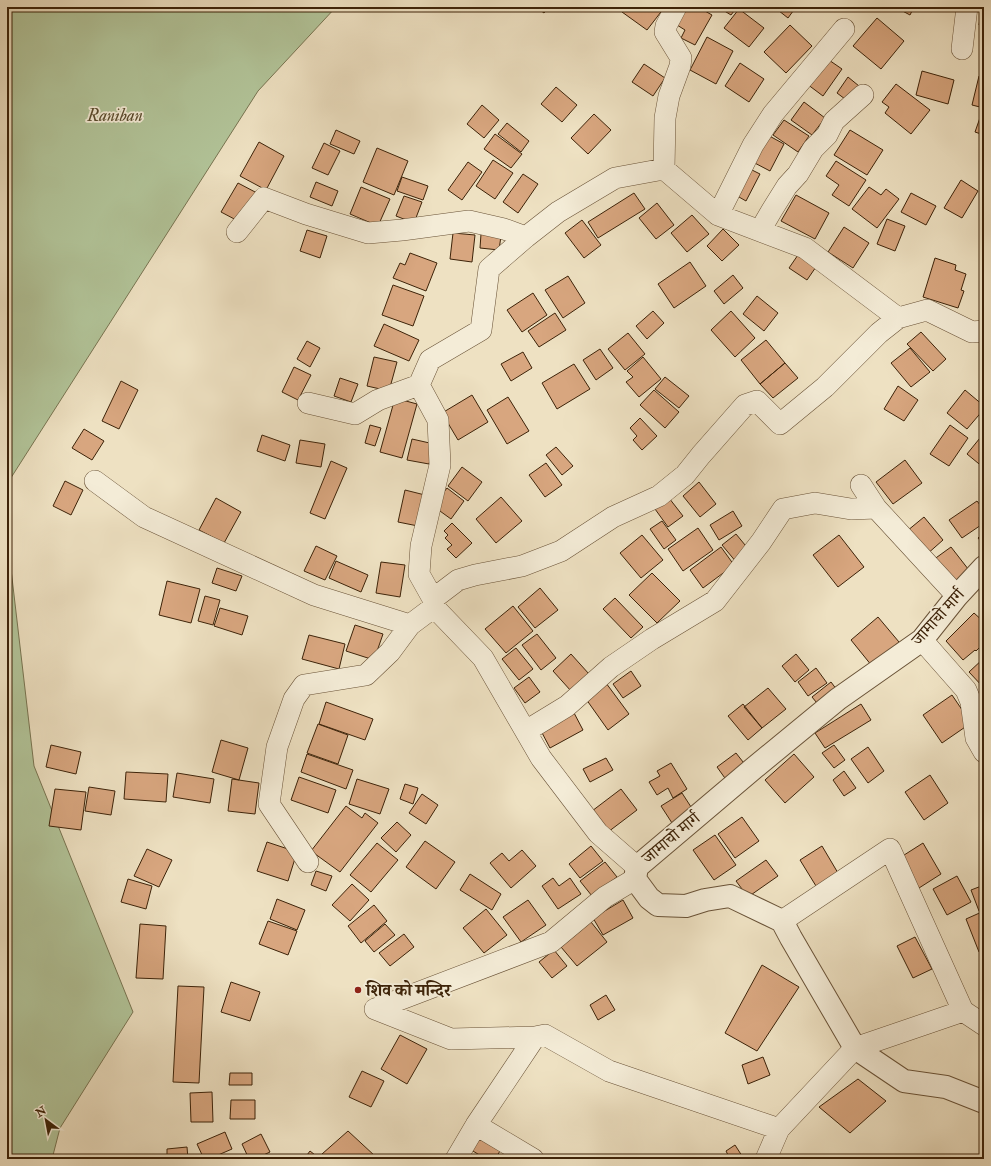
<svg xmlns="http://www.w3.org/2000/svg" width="991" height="1166" viewBox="0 0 991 1166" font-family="'IM FELL Double Pica','Noto Serif Devanagari',serif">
<rect width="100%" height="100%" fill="#eee1c2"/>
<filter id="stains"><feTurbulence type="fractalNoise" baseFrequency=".005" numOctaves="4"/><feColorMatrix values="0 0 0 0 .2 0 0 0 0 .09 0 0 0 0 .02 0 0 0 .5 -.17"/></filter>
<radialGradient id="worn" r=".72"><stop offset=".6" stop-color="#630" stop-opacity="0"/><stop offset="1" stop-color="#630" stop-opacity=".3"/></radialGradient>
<path fill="#b2c499" stroke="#787451" d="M7,7H336L258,91L7,484Z
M7,535L34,766L133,1012L60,1128L52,1159H7Z"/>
<path fill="#d8a67f" stroke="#3d2309" d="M536,7H549L544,13Z
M626,7H663L664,8L647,30L622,12Z
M687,7H698L712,15L695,45L681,38L685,30L677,25Z
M718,7H737L731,15Z
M774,7H804L801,11L796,7L788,18Z
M895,7H914L910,15Z
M982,7H984V26L979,25Z
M739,9L764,28L749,47L724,28Z
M877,18L904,41L881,69L853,46Z
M790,25L812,46L786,73L764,52Z
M707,37L733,51L716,84L690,70Z
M826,58L842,69L823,96L807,84Z
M740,63L764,79L749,102L725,86Z
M644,64L665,78L653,96L632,82Z
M922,71L954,80L948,104L916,95Z
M979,76L984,78V108L972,105Z
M848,77L859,86L849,102L837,93Z
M896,84L930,110L911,134L885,113L889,107L882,102Z
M556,87L577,105L562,122L541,104Z
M804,102L825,118L812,135L791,120Z
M482,105L499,120L484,138L467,124Z
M982,112H984V135L975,132Z
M594,114L611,130L588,154L571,138Z
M784,120L809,136L798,152L773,135Z
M507,123L529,141L521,152L498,134Z
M336,130L360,141L354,154L330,144Z
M850,130L883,150L867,175L834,155Z
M764,133L784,144L770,171L749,160Z
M495,134L522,154L511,168L484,149Z
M259,142L284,156L266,190L240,176Z
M324,143L340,151L328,175L312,168Z
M377,148L408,161L394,195L363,182Z
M493,160L513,173L495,199L476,186Z
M836,161L866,180L849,206L832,195L839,185L826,176Z
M468,162L482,172L462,200L448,190Z
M746,167L760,174L746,201L732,193Z
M523,174L538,184L518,213L503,202Z
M402,177L428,186L423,200L397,191Z
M961,180L978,191L962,218L944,208Z
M316,182L338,191L332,206L310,197Z
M238,183L257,193L240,222L221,212Z
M361,187L390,199L378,226L350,214Z
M869,187L881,195L886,189L899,199L877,228L852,209Z
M634,193L645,209L598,238L588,222Z
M911,193L936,206L926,225L901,212Z
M796,195L829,213L815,239L781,221Z
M404,196L422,202L414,223L396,216Z
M657,203L674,225L656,239L639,218Z
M692,215L709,234L687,252L671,233Z
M887,219L905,226L895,251L877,244Z
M582,220L601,245L584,258L565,233Z
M844,227L869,243L853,268L828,252Z
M723,229L739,245L722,261L707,246Z
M307,230L327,236L320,258L300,251Z
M453,233L475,235L472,262L450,259Z
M481,234L501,236L499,250L480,248Z
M800,252L818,264L807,280L789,268Z
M410,253L437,263L426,291L393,278L400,263L405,265Z
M935,258L956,265L955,270L966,274L961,290L964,291L958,308L923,297Z
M690,262L706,286L674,308L658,284Z
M733,275L743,288L724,304L714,291Z
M568,276L585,303L563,318L545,290Z
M393,285L424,296L413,326L382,315Z
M533,293L547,315L522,332L507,310Z
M757,296L778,313L764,331L743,314Z
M653,311L664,323L647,339L636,326Z
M731,311L755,338L735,357L711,330Z
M555,313L566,330L539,347L528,331Z
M384,324L419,340L409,361L374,346Z
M921,332L946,359L933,371L907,344Z
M628,333L645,354L625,370L608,349Z
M766,340L785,363L760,384L741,360Z
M307,341L320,348L310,367L297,359Z
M910,348L930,372L911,387L891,363Z
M600,349L613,368L596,380L583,360Z
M523,352L532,368L511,381L501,364Z
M374,357L397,362L389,391L367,386Z
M643,357L661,379L639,397L626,382L633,377L627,371Z
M785,363L798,378L773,398L760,384Z
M574,364L590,389L557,409L542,383Z
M294,367L311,375L298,400L282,392Z
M665,377L689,396L679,408L655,389Z
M340,378L358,384L351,402L334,396Z
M121,381L138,390L119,429L102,421Z
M898,386L918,400L904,421L884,409Z
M654,390L679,412L665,428L640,405Z
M965,390L984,406V409L967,429L947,413Z
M472,395L488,422L458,440L442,413Z
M508,397L529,431L507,444L487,410Z
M395,398L417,404L402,458L380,452Z
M640,418L657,436L642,450L633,440L637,436L630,428Z
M370,425L381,428L375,446L365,443Z
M950,425L968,438L949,466L930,454Z
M84,429L104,441L92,460L72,448Z
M984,433V468L967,454Z
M262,435L290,445L285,461L257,451Z
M412,439L434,444L429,464L407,460Z
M300,440L325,444L321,467L296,463Z
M556,447L573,466L562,475L546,455Z
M905,460L922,483L893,504L876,482Z
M331,461L347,468L325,519L310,513Z
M546,463L562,485L545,497L529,475Z
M462,467L482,482L468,501L448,486Z
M65,481L83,490L71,515L53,506Z
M699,482L716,504L700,517L683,496Z
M447,488L464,501L451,519L433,506Z
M405,490L425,495L418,526L398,522Z
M501,497L522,521L496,543L476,519Z
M216,498L241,512L224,543L199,530Z
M669,498L683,516L668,527L655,509Z
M977,501L984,510V523L962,538L949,520Z
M733,511L742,526L719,540L710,525Z
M924,517L943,540L926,555L907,531Z
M662,521L676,540L664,549L650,529Z
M452,523L472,543L456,558L447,549L452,545L445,538L448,535L444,531Z
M698,528L713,550L683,571L668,549Z
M984,532V545L978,538Z
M736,534L750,551L737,563L722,545Z
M642,535L663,560L641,578L620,553Z
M839,535L864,567L838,587L813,555Z
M316,546L337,556L325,580L304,571Z
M721,547L734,565L703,588L690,570Z
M951,547L972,574L954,588L933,560Z
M336,561L368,575L361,592L329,578Z
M381,562L405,565L400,597L376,593Z
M217,568L242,576L236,591L212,583Z
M652,573L680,601L657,623L629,595Z
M167,581L200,589L191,623L159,615Z
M540,588L558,610L535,628L518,607Z
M205,596L220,600L213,625L198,621Z
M615,598L643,627L631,638L603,609Z
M513,606L533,631L506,653L485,629Z
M220,608L248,616L242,635L214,626Z
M974,613L984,622V643L976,651L975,650L963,660L946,641Z
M878,617L899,642L872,666L851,640Z
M355,625L383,634L374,660L346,651Z
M537,634L556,658L541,670L522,645Z
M309,635L345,644L339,669L302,659Z
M516,648L533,669L519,680L502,659Z
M571,654L589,674L571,691L553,671Z
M796,654L809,670L795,682L782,666Z
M984,658V688L969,672Z
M816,668L827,683L808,696L798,682Z
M631,671L641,686L623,698L613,684Z
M529,677L540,692L525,703L514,688Z
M831,682L840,694L821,708L812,697Z
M606,683L629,714L608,730L586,699Z
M768,688L786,709L762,728L744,707Z
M952,695L971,723L942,743L923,715Z
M326,702L373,719L365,740L319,724Z
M743,704L762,728L748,740L728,716Z
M861,704L871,720L825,748L815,733Z
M573,711L583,730L550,748L540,729Z
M318,724L348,735L338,764L307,753Z
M221,740L248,748L239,780L212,772Z
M51,745L81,752L76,774L46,767Z
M834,745L845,760L834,768L822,753Z
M868,747L884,771L868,783L851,759Z
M736,753L747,767L727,781L717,767Z
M307,754L353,770L346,789L301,772Z
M794,754L814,777L785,803L765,780Z
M606,758L613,770L590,782L583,769Z
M671,763L687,789L673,798L668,788L657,795L649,782L660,776L657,771Z
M844,771L856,788L844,796L833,780Z
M126,772L168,774L166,802L124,799Z
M177,773L214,779L210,803L173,797Z
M930,775L948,803L924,820L905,792Z
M299,777L336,790L328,813L291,800Z
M232,779L259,783L255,814L228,811Z
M357,779L389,789L380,814L349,804Z
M405,784L418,788L413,804L400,799Z
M89,787L115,791L111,815L85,811Z
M55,789L86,792L81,830L49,826Z
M621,789L637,810L608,832L592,811Z
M682,793L693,810L672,823L661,806Z
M422,794L438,805L426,824L409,813Z
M346,806L362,818L365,813L378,823L340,872L311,851Z
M742,817L759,841L735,858L718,834Z
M397,822L411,835L396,852L381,838Z
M715,835L736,865L714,880L693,850Z
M425,841L455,862L436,889L406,867Z
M267,842L297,852L288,881L257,871Z
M377,843L398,860L371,892L350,875Z
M923,843L941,874L919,888L901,857Z
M591,846L603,861L580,878L569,864Z
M822,846L838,873L816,886L800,860Z
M147,849L172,860L159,887L134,876Z
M522,850L536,866L511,888L490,863L502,853L509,861Z
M766,860L778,876L748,897L736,881Z
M605,862L617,877L592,896L580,881Z
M316,871L332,876L326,891L311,885Z
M470,874L501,894L492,910L460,890Z
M957,876L971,902L947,915L933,889Z
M553,878L559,886L570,878L581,894L558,909L542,886Z
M128,879L152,886L146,909L121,902Z
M352,884L369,900L350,921L332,905Z
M984,885V909L979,911L971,890Z
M277,899L305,910L297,930L270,919Z
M528,900L546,925L521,942L503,917Z
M623,900L633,918L603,935L593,918Z
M374,905L387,921L361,943L348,926Z
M486,909L507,935L484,953L463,928Z
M984,911V950L979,952L966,919Z
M268,921L297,931L288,955L259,944Z
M591,922L607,942L577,966L561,947Z
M140,924L166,926L163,979L136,978Z
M385,924L395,935L374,952L365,941Z
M404,934L414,947L390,966L379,953Z
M915,937L932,969L913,978L897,946Z
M554,950L567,966L552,978L539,962Z
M762,965L799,987L757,1051L725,1033Z
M231,982L260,992L250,1021L221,1012Z
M178,986L204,987L199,1083L173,1082Z
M606,995L615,1010L598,1020L590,1005Z
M400,1035L427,1049L407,1084L381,1069Z
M763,1057L770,1075L748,1084L742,1065Z
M362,1071L384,1081L371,1107L349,1097Z
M230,1073H252V1085H229Z
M858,1079L886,1101L850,1133L819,1107Z
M212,1092L213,1122H191L190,1093Z
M231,1100H255V1119H230Z
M348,1131L375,1156L373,1159H329L322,1154Z
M225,1132L232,1149L209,1159H204L197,1144Z
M261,1134L270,1152L255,1159H249L242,1144Z
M475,1136L500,1151L495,1159H486L468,1148Z
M735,1145L744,1159H730L726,1151Z
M187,1147L188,1159H167V1149Z
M310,1151L320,1159H304Z"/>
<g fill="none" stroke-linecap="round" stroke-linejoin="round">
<g stroke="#695237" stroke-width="22">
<path id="minor" d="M962,49L967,7
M664,169L665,118L669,96L680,66L681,58L665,32L666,26L676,7
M718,215L753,145L773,114L844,29
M237,232L264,198L306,214L368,233L402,230L469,221L504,229L526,237
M763,232L765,222L772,210L787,186L798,174L813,149L827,135L834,121L863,95
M308,403L355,414L378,400L419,385
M95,481L144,517L314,595L410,625
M861,485L876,508L957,596
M433,599L458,580L475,575L522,566L561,551L613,517L659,496L685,475L701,455L745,405L757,401L780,424L825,387L879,333L898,318
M434,607L433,599L419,574L421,546L440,465L438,420L419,385L430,360L481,330L489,269L526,237L558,212L615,178L664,169L718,215L805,248L898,318L927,310L972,332L984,331
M922,640L966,690L971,702L976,738L984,752
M526,731L567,706L611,667L652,639L715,601L761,542L783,509L815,503L851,509L876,508
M308,862L269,804L277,747L294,699L304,685L366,675L390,652L410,625L434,607L483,658L541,758L598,833L637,867
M375,1009L551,942L605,897L635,879
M375,1009L451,1039L535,1037
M963,1011L984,1025
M476,1125L533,1159
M456,1159L476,1125L535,1037L545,1035L609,1071L779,1129
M766,1159L779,1129L855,1048L963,1011L890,849L782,921"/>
</g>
<g stroke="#695237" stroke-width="24">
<path id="tertiary" d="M984,567L957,596L922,640L838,699L754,768L637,867L635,879L649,898L658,905L686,906L705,900L730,896L782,921L791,938L855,1048L904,1081L946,1087L984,1102"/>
</g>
<use href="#minor" stroke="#f4ecd7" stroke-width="21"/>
<use href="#tertiary" stroke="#f4ecd7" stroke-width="22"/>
</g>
<circle fill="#8f2418" stroke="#f4ecd7" stroke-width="1.5" cx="358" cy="990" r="4"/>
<g text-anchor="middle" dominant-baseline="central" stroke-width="3.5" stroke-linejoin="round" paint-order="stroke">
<g font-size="17" font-style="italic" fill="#5a4b2d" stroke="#f4ecd7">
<text x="115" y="115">Raniban</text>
</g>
<g font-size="17" fill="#3d2309" stroke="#f4ecd7">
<text transform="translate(938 617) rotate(-48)">जामाचो मार्ग</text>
<text transform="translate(671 838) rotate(-40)">जामाचो मार्ग</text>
</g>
<g font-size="17" font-weight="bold" fill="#3d2309" stroke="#f4ecd7" text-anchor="start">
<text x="366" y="990">शिव को मन्दिर</text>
</g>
</g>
<rect width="991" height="1166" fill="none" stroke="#eee1c2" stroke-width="24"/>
<rect x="8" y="8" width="975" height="1150" fill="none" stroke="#3d2309" stroke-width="2"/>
<rect x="12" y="12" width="967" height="1142" fill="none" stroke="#3d2309"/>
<g transform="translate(46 1120) rotate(328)" stroke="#f4ecd7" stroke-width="3" paint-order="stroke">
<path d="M0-3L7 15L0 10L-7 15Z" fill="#3d2309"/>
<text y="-6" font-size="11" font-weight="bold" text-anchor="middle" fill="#3d2309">N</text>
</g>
<rect width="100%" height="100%" filter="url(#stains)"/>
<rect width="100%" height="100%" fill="url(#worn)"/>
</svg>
